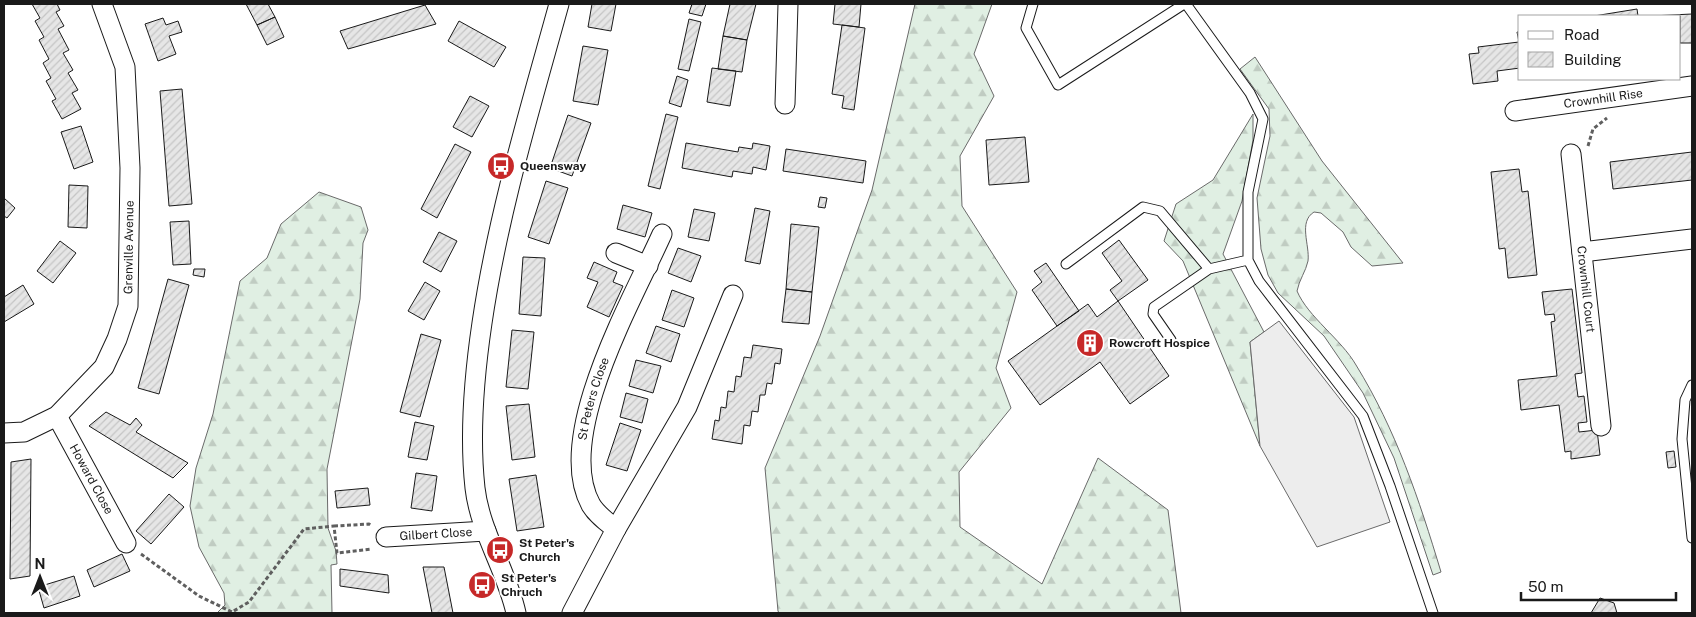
<svg xmlns="http://www.w3.org/2000/svg" width="1696" height="617" viewBox="0 0 1696 617" font-family="'Public Sans',sans-serif">
<defs>
<pattern id="forest-firs" width="22" height="20" patternUnits="userSpaceOnUse" patternTransform="scale(1.25)"><rect width="22" height="20" fill="#e0efe3"/><path d="M5 1l3.5 6h-7zM16 11l3.5 6h-7z" fill="#c0ccc2"/></pattern>
<pattern id="building-hatch" width="6" height="6" patternUnits="userSpaceOnUse" patternTransform="scale(1.25)"><rect width="6" height="6" fill="#e6e6e6"/><path d="M-1 1l2-2M0 6l6-6M5 7l2-2" fill="none" stroke="#c5c5c5"/></pattern>
</defs>
<rect width="100%" height="100%" fill="#fff"/>
<path fill="url(#forest-firs)" stroke="#6a6a6a" d="M915,4H992L974,54L994,96L960,156L962,206L1017,292L996,368L1011,408L959,472L960,527L1042,584L1098,458L1168,510L1181,613H779L778,611L765,468L820,336L872,190Z
M1255,57L1322,161L1403,263L1372,266L1351,247L1343,232L1321,213L1314,212C1298,222 1310,245 1308,261C1306,271 1299,280 1297,291C1308,317 1341,339 1356,365C1396,430 1419,499 1441,572L1433,575L1394,458L1363,393L1324,336L1278,293L1268,275L1261,249L1257,198L1270,136L1269,109L1240,69Z
M1253,114V140L1242,201L1223,254L1264,332L1250,342L1260,446L1183,261L1164,241L1176,204L1213,180Z
M319,192L361,207L368,230L363,243L360,299L327,469L328,528L336,551L337,564L331,565L332,613H217L225,605L224,593L199,547L190,506L196,468L213,414L240,281L267,258L281,224Z"/>
<path fill="#ededed" stroke="#6a6a6a" d="M1279,321L1354,417L1390,522L1317,547L1260,446L1250,342Z"/>
<path fill="url(#building-hatch)" stroke="#1a1a1a" d="M32,4H57L60,10L56,12L64,26L58,29L69,50L63,53L73,70L68,73L78,90L72,93L81,109L62,119L52,101L56,99L46,81L51,78L43,63L49,59L39,40L44,37L35,21L40,18Z
M246,4H268L275,17L257,25Z
M592,4H616L611,31L588,27Z
M692,4H706L702,16L689,13Z
M730,4H756L747,40L723,36Z
M835,4H861L859,27L833,24Z
M425,5L436,24L348,49L340,31Z
M1637,9L1638,16H1594Z
M1692,14V43H1680V16H1651Z
M275,17L284,37L267,45L257,25Z
M163,18L166,25L178,21L182,32L169,36L176,54L158,61L145,24Z
M689,19L701,22L689,71L678,69Z
M459,21L506,47L494,67L448,41Z
M842,25L865,28L854,110L842,108L844,96L832,94Z
M1517,32H1520V68L1497,71L1498,81L1473,84L1469,54L1479,53L1478,47L1519,42Z
M723,36L747,40L742,72L718,69Z
M583,46L608,50L598,105L573,101Z
M712,68L736,71L730,106L707,102Z
M677,76L688,80L681,107L669,103Z
M182,89L192,204L169,206L160,91Z
M470,96L489,106L472,137L453,127Z
M666,114L678,117L660,189L648,186Z
M568,115L591,123L572,176L550,168Z
M81,126L93,162L74,169L61,132Z
M1025,137L1029,182L989,185L986,140Z
M686,143L738,152L739,147L752,149L753,143L770,146L766,170L753,167L752,174L733,171L732,177L682,168Z
M455,144L471,152L437,218L421,209Z
M786,149L866,161L863,183L783,171Z
M1692,152V180L1613,189L1610,162Z
M1519,169L1522,192L1528,191L1537,275L1508,278L1505,248L1499,249L1491,172Z
M546,181L568,188L549,244L528,237Z
M69,185L88,186L87,228L68,227Z
M820,197L827,198L825,208L818,207Z
M4,198L15,208L7,218L4,216Z
M623,205L652,213L645,237L617,229Z
M755,208L770,211L760,264L745,261Z
M694,209L715,213L709,241L688,237Z
M189,221L191,264L173,265L170,222Z
M791,224L819,227L812,292L786,289Z
M439,232L457,241L441,272L423,262Z
M1119,240L1148,280L1118,301L1110,290L1122,281L1102,253Z
M60,241L76,253L53,283L37,271Z
M678,248L701,256L691,282L668,273Z
M523,257L545,258L541,316L519,314Z
M594,262L617,272L613,282L623,286L609,317L587,307L598,282L587,278Z
M1046,263L1079,311L1057,326L1032,290L1042,282L1034,271Z
M194,269H205L204,277L193,275Z
M168,279L189,285L159,394L138,388Z
M425,282L440,291L424,320L408,311Z
M23,285L34,304L4,322V297Z
M786,289L812,292L809,324L782,322Z
M1572,289L1582,373L1575,374L1578,397L1584,396L1587,422L1578,423L1579,432L1597,430L1600,455L1571,459V451L1565,452L1559,405L1521,410L1518,380L1557,376L1551,322L1555,321L1554,314L1545,315L1542,292Z
M672,290L694,298L684,327L662,320Z
M1118,301L1169,376L1130,404L1100,362L1040,405L1008,361L1088,304L1097,317Z
M656,326L680,334L671,362L646,353Z
M512,330L534,332L528,389L506,387Z
M421,334L441,340L420,417L400,412Z
M753,345L782,349L780,364L775,363L772,384L767,383L765,395H760L758,412L752,411L750,426L744,425L742,444L712,439L715,420L719,421L721,407L726,408L728,391L734,392L736,376L741,377L744,357L751,358Z
M636,360L661,366L653,393L629,386Z
M626,393L648,399L642,423L620,417Z
M529,404L535,457L512,460L506,406Z
M106,412L130,425L136,418L142,425L136,432L188,463L173,478L89,426Z
M415,422L434,426L427,460L408,457Z
M620,423L641,430L627,471L606,465Z
M1674,451L1676,467L1668,468L1666,452Z
M31,459L30,576L10,579L11,462Z
M416,473L437,476L432,511L411,508Z
M536,475L544,527L517,531L509,479Z
M368,488L370,505L337,508L335,491Z
M169,494L184,507L151,544L136,531Z
M122,554L130,571L94,587L87,570Z
M423,567H444L453,613H432Z
M340,569L388,575L389,593L340,586Z
M74,576L80,596L44,608L38,587Z
M1600,598L1614,603L1617,613H1591Z"/>
<g fill="none" stroke-linecap="round" stroke-linejoin="round">
<g stroke="#1a1a1a" stroke-width="11">
<path id="service" d="M1033,4L1026,28L1058,85L1184,4
M1186,4L1250,93L1263,119L1248,192V260L1259,281L1363,416L1390,486L1433,613
M1066,264L1143,207L1160,211L1209,269
M1171,340L1153,314L1154,307L1209,269L1248,260
M1692,385L1685,400L1682,439L1692,538"/>
</g>
<g stroke="#1a1a1a" stroke-width="21">
<g id="minor">
<path d="M785,104L788,4"/>
<path id="s1" d="M1515,111L1692,86"/>
<path id="s2" d="M1571,154L1601,426"/>
<path d="M1582,252L1692,239"/>
<path d="M616,253L648,266"/>
<path id="s3" d="M57,416L126,543"/>
<path id="s4" d="M4,433L24,432L57,416L104,367L117,339L128,306L130,168L125,67L102,4"/>
<path d="M616,529L687,407L733,295"/>
<path id="s5" d="M386,537L486,531"/>
<path d="M516,613C507,571 480,532 475,488C469,433 474,377 482,323C498,214 530,109 559,4"/>
<path id="s6" d="M572,613L616,529C607,522 597,515 591,505C553,437 633,299 662,234"/>
</g>
</g>
<path stroke="#5f5f5f" stroke-width="3" stroke-dasharray="4 2.5" stroke-linecap="butt" d="M1588,146L1593,129L1607,118
M334,526L369,524L372,526
M141,554L199,596L232,612L249,602L304,529L334,526L337,553L372,549"/>
<use href="#service" stroke="#fff" stroke-width="9"/>
<use href="#minor" stroke="#fff" stroke-width="19"/>
</g>
<defs>
<g id="bus-disc" transform="scale(1.4375)"><circle r="9.5" fill="#c62828" stroke="#fff"/><path d="M-5-6H5V4H4V6H2V4H-2V6H-4V4H-5ZM-3.5-4V0h7V-4ZM-3.5 1.2v1.5H-2V1.2ZM2 1.2v1.5H3.5V1.2Z" fill="#fff"/></g>
<g id="building-disc" transform="scale(1.4375)"><circle r="9.5" fill="#c62828" stroke="#fff"/><path d="M-4-6H4V6H1V3H-1V6H-4ZM-2.5-4.3h1.7v1.8h-1.7ZM.8-4.3h1.7v1.8H.8ZM-2.5-1h1.7V.8h-1.7ZM.8-1h1.7V.8H.8Z" fill="#fff"/></g>
</defs>
<g fill-rule="evenodd">
<use href="#bus-disc" x="501" y="166"/>
<use href="#building-disc" x="1090" y="343"/>
<use href="#bus-disc" x="500" y="550"/>
<use href="#bus-disc" x="482" y="585"/>
</g>
<g text-anchor="middle" dominant-baseline="central" stroke-width="4" stroke-linejoin="round" paint-order="stroke">
<g font-size="12" fill="#1a1a1a" stroke="#fff">
<text stroke="none"><textPath href="#s1" startOffset="89">Crownhill Rise</textPath></text>
<text stroke="none"><textPath href="#s4" startOffset="249">Grenville Avenue</textPath></text>
<text stroke="none"><textPath href="#s2" startOffset="136">Crownhill Court</textPath></text>
<text stroke="none"><textPath href="#s6" startOffset="239">St Peters Close</textPath></text>
<text stroke="none"><textPath href="#s3" startOffset="72">Howard Close</textPath></text>
<text stroke="none"><textPath href="#s5" startOffset="50">Gilbert Close</textPath></text>
</g>
<g font-size="12" font-weight="bold" fill="#1a1a1a" stroke="#fff" text-anchor="start">
<text x="520" y="166">Queensway</text>
<text x="1109" y="343">Rowcroft Hospice</text>
<text x="519" y="543">St Peter's<tspan x="519" dy="14">Church</tspan></text>
<text x="501" y="578">St Peter's<tspan x="501" dy="14">Chruch</tspan></text>
</g>
</g>
<rect width="1696" height="617" fill="none" stroke="#1a1a1a" stroke-width="10"/>
<rect x="1518" y="15" width="162" height="65" fill="#ffffff" stroke="#a3a3a3"/>
<rect x="1528" y="31" width="25" height="8" fill="#ffffff" stroke="#a3a3a3"/>
<text x="1564" y="40" font-size="15" fill="#1a1a1a">Road</text>
<rect x="1528" y="52" width="25" height="15" fill="url(#building-hatch)" stroke="#a3a3a3"/>
<text x="1564" y="65" font-size="15" fill="#1a1a1a">Building</text>
<g transform="translate(40 577)" stroke="#ffffff" stroke-width="4" paint-order="stroke">
<path d="M0-4L9 19L0 12L-9 19Z" fill="#1a1a1a"/>
<text y="-8" font-size="14" font-weight="bold" text-anchor="middle" fill="#1a1a1a">N</text>
</g>
<path d="M1521 592v8h155v-8" fill="none" stroke="#1a1a1a" stroke-width="2.5"/>
<text x="1528" y="592" font-size="15" fill="#1a1a1a" stroke="#ffffff" stroke-width="4" paint-order="stroke">50 m</text>
</svg>
